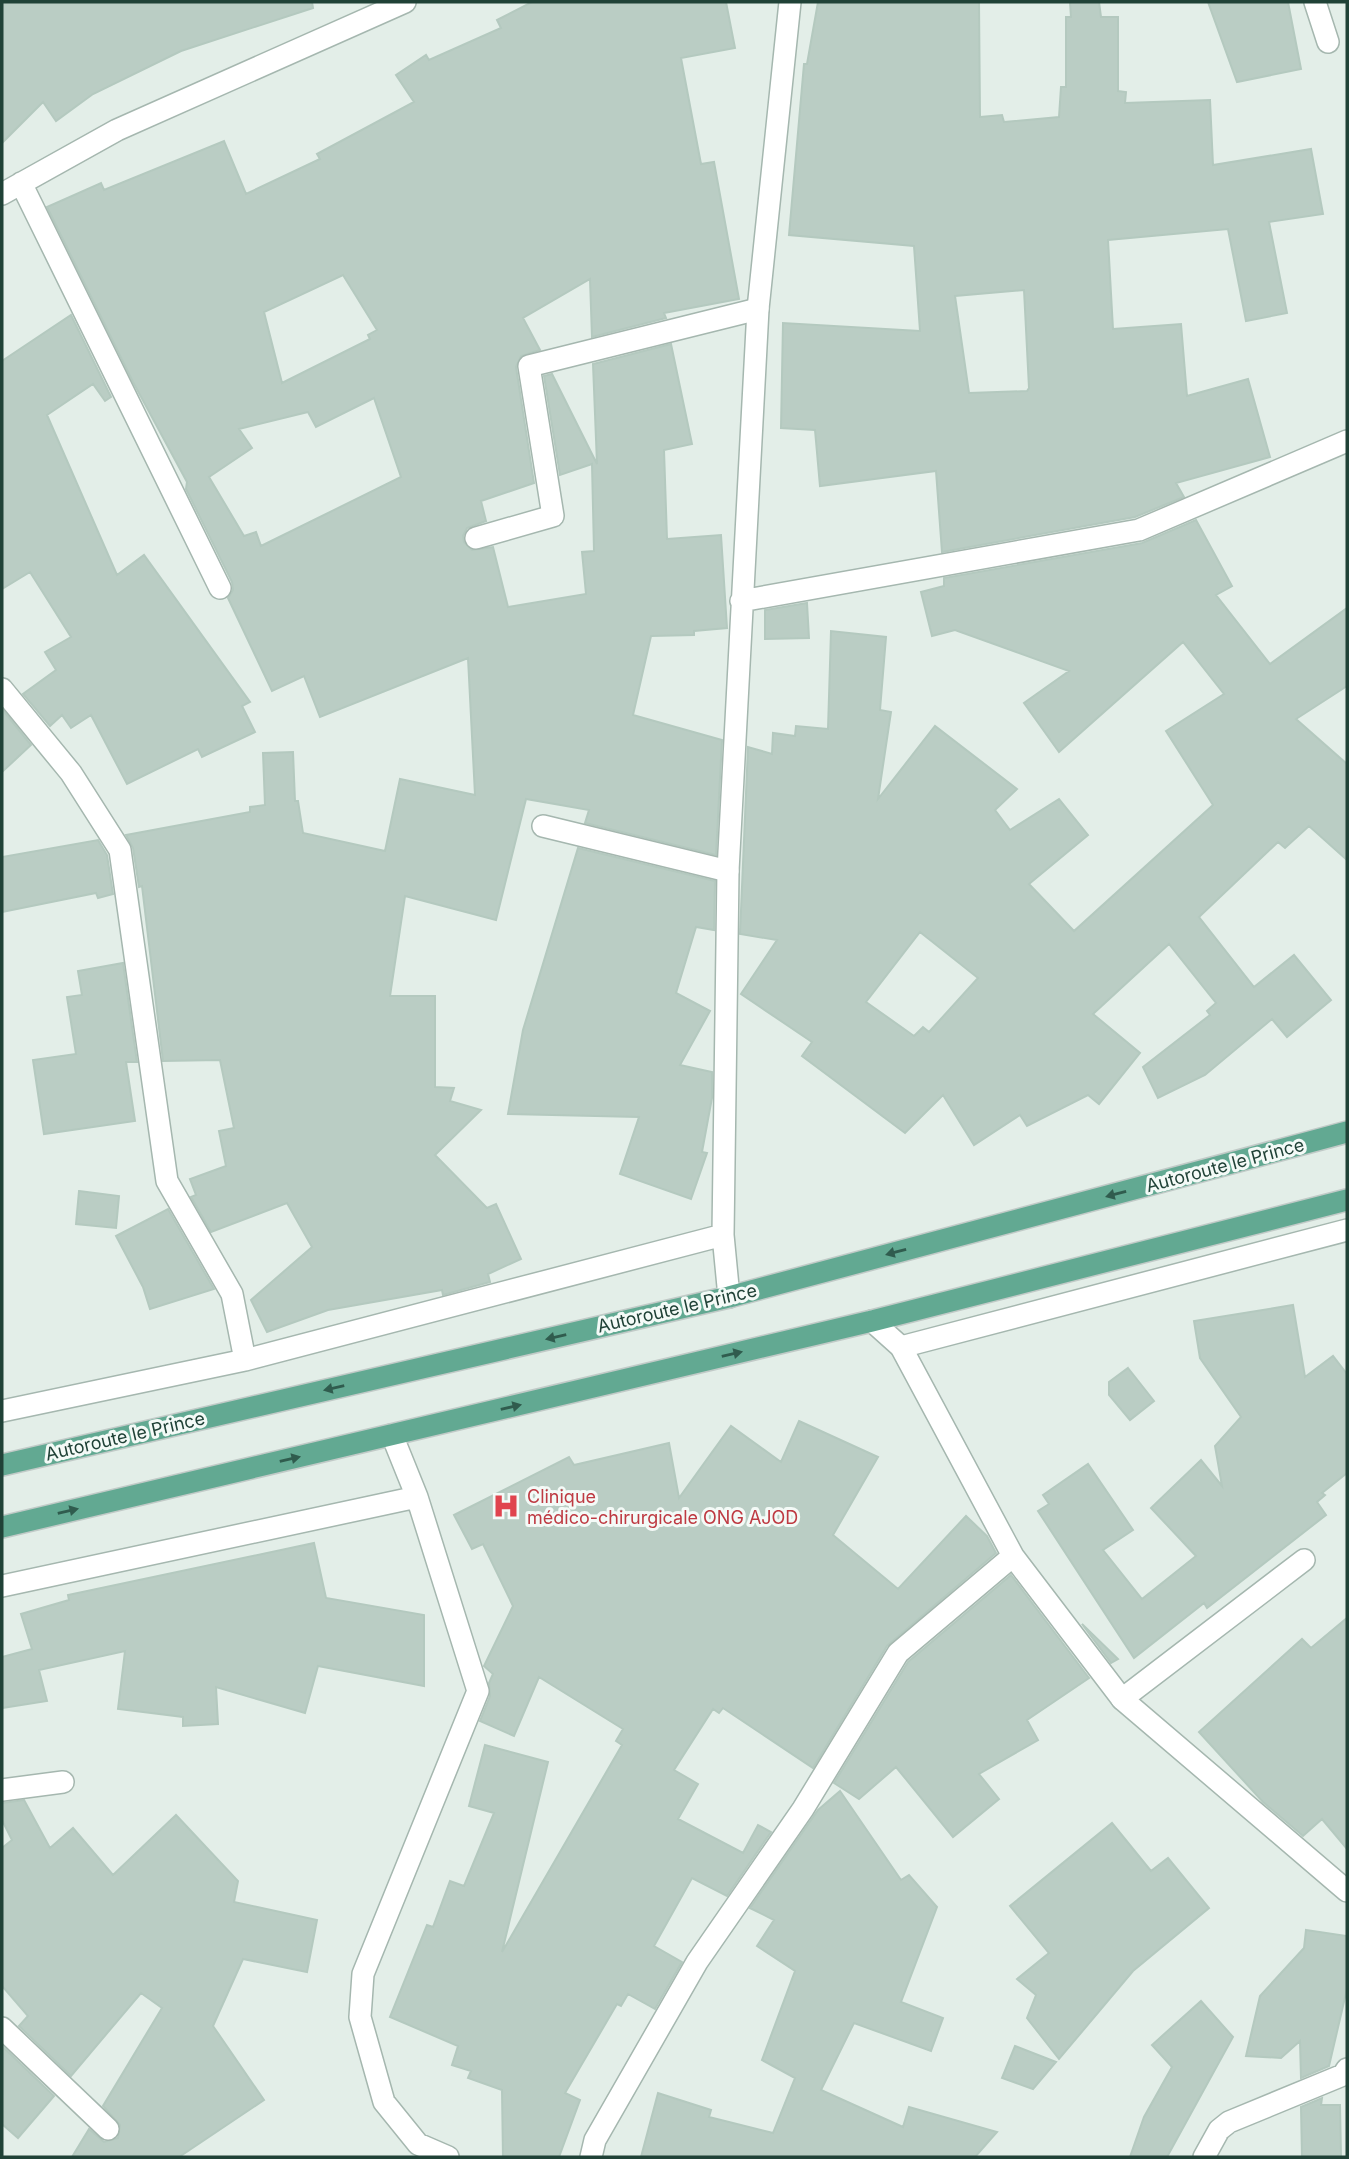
<svg xmlns="http://www.w3.org/2000/svg" width="1349" height="2159" viewBox="0 0 1349 2159" font-family="Inter,sans-serif">
<rect width="100%" height="100%" fill="#e3eee8"/>
<path fill="#bacdc4" stroke="#b4c9bf" stroke-width="2" fill-rule="evenodd" d="M2,2H312L313,8L181,51L93,94L56,121L43,102L2,143Z
M532,2H726L735,48L681,58L701,164L714,162L739,299L664,313L666,318L592,337L590,279L523,318L540,350L521,356L516,367L534,483L481,501L486,521L467,528L463,536L464,542L472,550L493,547L508,607L586,594L582,552L594,551L592,464L560,475L544,376L552,374L597,464L593,364L671,344L692,444L664,450L667,539L721,535L727,628L694,631V635L651,636L633,715L722,740L716,855L585,823L589,810L526,799L496,920L405,896L390,996H435V1087L454,1088L450,1101L481,1110L435,1155L487,1208L496,1204L521,1259L488,1274L490,1282L443,1295L442,1290L328,1310L267,1332L251,1300L312,1247L287,1203L211,1232L191,1197L196,1195L190,1179L226,1166L219,1131L234,1128L220,1060L163,1061L142,886L139,887L133,848L126,835L250,812V807L265,805L263,753L293,752L295,801H298L303,833L385,851L400,779L475,795L468,658L320,717L304,676L272,691L228,598L233,590L232,582L186,489L187,482L133,382L47,207L101,183L104,190L224,141L246,194L320,159L317,154L414,102L396,75L426,55L429,60L501,28L497,20ZM343,275L377,330L368,335L370,339L282,383L264,312ZM374,398L401,477L261,546L256,532L244,536L209,477L252,448L239,429L308,412L316,427Z
M818,2H979L980,117L1002,115L1004,122L1059,117L1061,87H1066V17H1071L1070,2H1099L1101,17H1118V91L1126,92L1125,103L1210,100L1213,165L1311,149L1323,214L1269,222L1287,313L1246,321L1228,229L1108,240L1113,329L1181,324L1187,396L1248,379L1270,457L1176,483L1184,497L1135,517L942,552L936,471L820,486L815,430L781,428L783,323L920,331L914,246L789,235L804,64H807ZM1024,290L1029,388L1027,391L969,393L955,296Z
M1208,2H1288L1301,69L1237,82Z
M71,315L111,397L105,401L93,384L47,415L117,575L144,555L250,702L242,706L255,732L202,757L198,749L127,784L91,715L71,728L62,715L50,726L23,694L56,670L45,652L71,637L30,572L2,589V361Z
M1196,520L1232,586L1216,595L1270,664L1347,608V686L1296,719L1347,764V860L1309,826L1285,848L1278,842L1199,917L1254,987L1294,955L1331,1000L1287,1037L1272,1019L1205,1075L1158,1098L1143,1067L1210,1015L1207,1011L1216,1003L1169,944L1093,1014L1140,1053L1099,1104L1088,1095L1027,1126L1020,1115L974,1145L943,1095L905,1133L802,1056L812,1042L741,994L777,940L740,934L748,747L772,754L773,733L795,736L796,726L828,729L831,631L886,637L880,710L891,712L878,799L935,726L1017,789L995,810L1010,830L1059,799L1088,835L1029,884L1074,931L1213,805L1166,731L1224,694L1183,642L1059,752L1024,703L1069,671L955,630L932,636L921,592L944,586V578L1142,543ZM920,932L978,978L929,1032L923,1027L914,1036L866,1002Z
M807,603L809,638L765,639V610Z
M2,709L31,745L2,772Z
M98,840L107,855L113,894L98,898L96,893L2,912V857Z
M578,848L715,881L714,930L696,927L676,993L710,1011L680,1065L712,1072V1098L702,1152L707,1153L691,1199L620,1174L639,1117L508,1114L523,1030Z
M123,963L137,1062H126L135,1121L44,1134L33,1060L76,1054L67,997L82,995L78,971Z
M79,1191L119,1196L116,1228L76,1224Z
M168,1209L214,1289L150,1309L143,1287L116,1236Z
M1293,1305L1305,1377L1333,1356L1347,1374V1473L1322,1493L1325,1495L1317,1502L1326,1515L1207,1608L1204,1603L1134,1658L1038,1511L1049,1504L1043,1495L1088,1464L1133,1530L1103,1550L1142,1599L1196,1556L1151,1508L1201,1460L1222,1486L1215,1446L1241,1417L1200,1358L1194,1321Z
M1128,1368L1154,1401L1130,1420L1109,1395V1382Z
M799,1421L878,1457L833,1535L898,1589L966,1516L987,1536L996,1553L887,1646L813,1768L723,1708L719,1713L713,1709L674,1770L698,1784L678,1819L743,1853L758,1825L771,1832L727,1896L692,1878L654,1946L682,1962L655,2009L628,1994L621,2006L617,2004L565,2093L580,2100L559,2157H503L502,2090L468,2078L471,2071L452,2065L458,2046L390,2017L427,1925L433,1927L450,1881L464,1886L494,1813L469,1806L485,1745L548,1762L502,1952L622,1745L616,1741L623,1729L539,1677L514,1736L480,1721L490,1696L489,1683L493,1674L484,1666L513,1606L483,1544L472,1549L454,1515L569,1457L574,1465L669,1443L679,1498L731,1426L781,1462Z
M314,1543L326,1598L424,1615V1686L318,1666L305,1713L216,1687L218,1724L183,1726V1717L118,1709L125,1651L39,1670L47,1701L2,1708V1657L32,1649L21,1614L69,1600L68,1595Z
M1011,1575L1089,1678L1027,1720L1038,1740L979,1774L999,1799L953,1837L896,1767L859,1799L834,1783L908,1662Z
M1347,1618V1849L1322,1819L1303,1836L1263,1802L1199,1732L1302,1639L1311,1648Z
M1082,1624L1118,1659L1111,1663Z
M840,1791L901,1880L909,1875L937,1907L901,2002L943,2018L931,2051L854,2023L821,2090L903,2127L909,2107L997,2132L975,2157H641L658,2093L711,2110L709,2117L773,2133L795,2078L762,2060L795,1971L757,1946L774,1920L750,1908L818,1810Z
M24,1800L50,1848L73,1828L113,1875L176,1815L238,1881L234,1902L317,1920L307,1972L243,1959L213,2026L264,2100L179,2157H72L89,2129L104,2142L118,2138L120,2125L103,2106L162,2008L141,1993L71,2076L19,2026L28,2016L2,1986V1848L12,1840L2,1820V1803Z
M1112,1823L1151,1871L1168,1858L1209,1908L1133,1971L1059,2059L1027,2018L1036,1995L1017,1979L1049,1953L1010,1906Z
M1306,1930L1347,1936V1989L1329,2066L1301,2078L1300,2041L1281,2058L1246,2056L1260,1996L1304,1948Z
M1201,2001L1233,2037L1167,2157H1130L1144,2117L1172,2067L1152,2045Z
M1015,2046L1056,2062L1033,2089L1002,2078Z
M3,2047L54,2096L18,2138L2,2124Z
M1322,2098L1321,2105H1340L1341,2157H1302L1301,2107Z"/>
<g fill="none" stroke-linecap="round" stroke-linejoin="round">
<g stroke="#a5b7af" stroke-width="24">
<path id="lane" d="M476,538L553,516L529,366L758,309
M543,826L728,871
M901,1347L1347,1230
M1122,1699L1304,1560
M2,1790L63,1782"/>
</g>
<g stroke="#a5b7af" stroke-width="24">
<path id="street" d="M1315,2L1328,42
M21,183L220,588
M2,194L117,130L405,2
M741,601L1139,530L1347,441
M2,689L71,773L120,850L167,1181L232,1294L245,1360
M729,1297L723,1235L728,871L758,309L790,2
M872,1321L901,1347L1013,1556L1122,1699L1347,1891
M2,1411L245,1360L723,1235
M392,1435L417,1497L478,1691L363,1974L360,2017L384,2102L418,2144L448,2157
M2,1586L417,1497
M2,2028L108,2129
M591,2157L595,2140L697,1962L803,1809L898,1653L1013,1556
M1204,2157L1219,2130L1229,2122L1343,2075L1347,2069"/>
</g>
<g stroke="#c1cac7" stroke-width="24">
<path id="primary" d="M2,1465L729,1297L1347,1132
M2,1527L872,1321L1347,1200"/>
</g>
<use href="#lane" stroke="#fff" stroke-width="21"/>
<use href="#street" stroke="#fff" stroke-width="21"/>
<use href="#primary" stroke="#62a992" stroke-width="21"/>
</g>
<defs><path id="oneway-solid" d="M-6-.8H1V-3.2L6.5 0L1 3.2V.8H-6Z" transform="scale(1.75)"/></defs>
<g fill="#305c4e">
<use href="#oneway-solid" transform="translate(1116 1194) rotate(165)"/>
<use href="#oneway-solid" transform="translate(896 1252) rotate(165)"/>
<use href="#oneway-solid" transform="translate(556 1337) rotate(167)"/>
<use href="#oneway-solid" transform="translate(732 1354) rotate(-13)"/>
<use href="#oneway-solid" transform="translate(334 1388) rotate(167)"/>
<use href="#oneway-solid" transform="translate(511 1407) rotate(-13)"/>
<use href="#oneway-solid" transform="translate(290 1459) rotate(-13)"/>
<use href="#oneway-solid" transform="translate(68 1511) rotate(-13)"/>
</g>
<defs>
<g id="hospital-bare" transform="scale(2.1)"><path d="M-5-5h3v3.5h4V-5h3V5h-3V1.5h-4V5h-3Z" fill="#e0444e" stroke="#f4faf7" stroke-width="2.5" paint-order="stroke"/></g>
</defs>
<g fill-rule="evenodd">
<use href="#hospital-bare" x="506" y="1506"/>
</g>
<g text-anchor="middle" dominant-baseline="central" stroke-width="6" stroke-linejoin="round" paint-order="stroke">
<g font-size="18" fill="#204237" stroke="#f4faf7">
<text transform="translate(1225 1165) rotate(-15)">Autoroute le Prince</text>
<text transform="translate(677 1308) rotate(-13)">Autoroute le Prince</text>
<text transform="translate(125 1436) rotate(-13)">Autoroute le Prince</text>
</g>
<g font-size="18" fill="#be3a42" stroke="#f4faf7" text-anchor="start">
<text x="527" y="1496">Clinique<tspan x="527" dy="21">médico-chirurgicale ONG AJOD</tspan></text>
</g>
</g>
<rect width="1349" height="2159" fill="none" stroke="#204237" stroke-width="7"/>
</svg>
